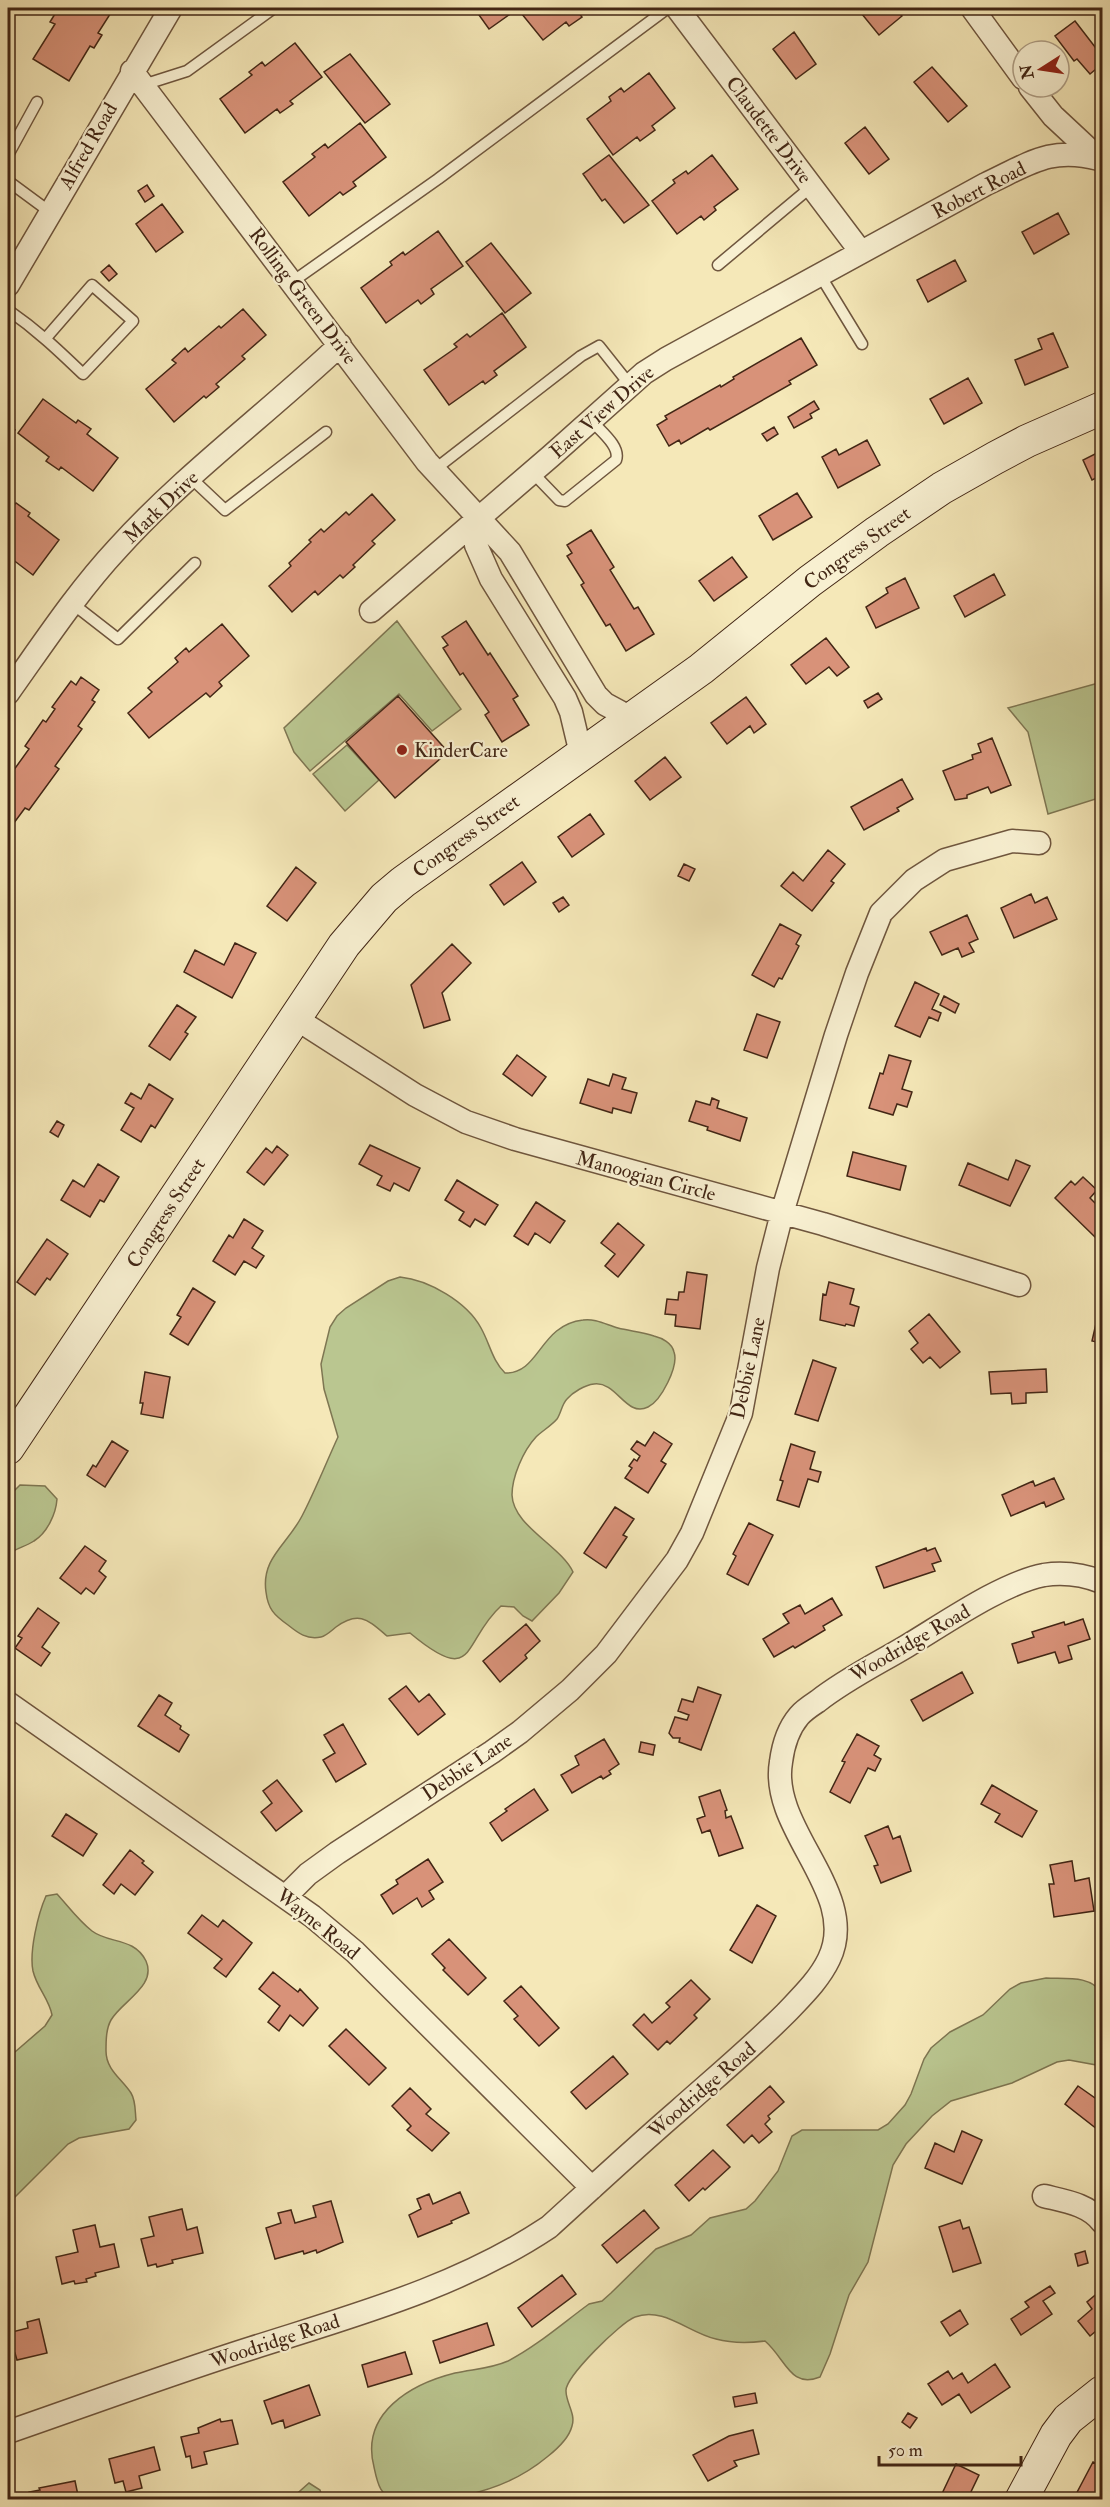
<svg xmlns="http://www.w3.org/2000/svg" width="1110" height="2507" viewBox="0 0 1110 2507" font-family="'IM FELL Double Pica',serif">
<rect width="100%" height="100%" fill="#f5e8b8"/>
<filter id="stains"><feTurbulence type="fractalNoise" baseFrequency=".00333" numOctaves="4"/><feColorMatrix values="0 0 0 0 .2 0 0 0 0 .09 0 0 0 0 .02 0 0 0 .5 -.17"/></filter>
<radialGradient id="worn" r=".72"><stop offset=".6" stop-color="#630" stop-opacity="0"/><stop offset="1" stop-color="#630" stop-opacity=".3"/></radialGradient>
<path fill="#bac690" stroke="#7e7652" stroke-width="1.5" d="M397,621L461,709L432,731L399,694L310,771L294,752L284,728Z
M1102,682V797L1048,814L1028,732L1008,708Z
M347,745L379,780L345,811L313,774Z
M400,1277C429,1280 467,1302 481,1328C490,1344 492,1360 505,1373C540,1374 539,1325 583,1320C595,1318 607,1325 618,1328C630,1331 642,1332 654,1336C662,1338 672,1343 674,1352C679,1366 661,1401 648,1407C626,1418 617,1381 594,1384C585,1385 573,1392 567,1399C562,1404 561,1413 557,1419C551,1426 542,1431 536,1437C523,1451 512,1477 512,1495C513,1526 561,1546 573,1572L559,1593L532,1621L523,1616L514,1607L501,1606C462,1641 477,1689 410,1633L387,1636C368,1620 359,1610 336,1627C331,1631 326,1636 321,1637C307,1640 298,1633 288,1625C274,1615 268,1609 266,1592C261,1558 287,1545 302,1516C315,1491 326,1463 338,1437L324,1389L321,1364L330,1327L337,1316L346,1308L388,1281Z
M20,1485L45,1486L57,1499C56,1514 47,1533 34,1541C25,1547 15,1548 8,1555V1497Z
M57,1894C68,1906 79,1921 92,1931C109,1944 134,1937 146,1961C157,1986 122,2001 111,2020C106,2029 106,2041 106,2051C106,2070 122,2079 131,2093C136,2101 135,2112 136,2120L129,2129L79,2138L68,2144L8,2204V2058L45,2026L52,2015C49,1999 37,1988 33,1971C29,1952 38,1914 46,1896Z
M1046,1978C1066,1979 1090,1975 1102,1993V2066L1069,2060L1057,2062L1012,2083L951,2101L932,2116L906,2144L893,2165L868,2262L849,2295L830,2354L820,2377C790,2389 786,2359 765,2341C749,2343 731,2343 716,2339C689,2333 663,2306 635,2317C621,2322 565,2377 566,2391C566,2403 576,2414 572,2426C569,2438 556,2450 547,2457C505,2492 452,2502 398,2500C380,2499 377,2481 374,2467C360,2413 411,2384 455,2373C473,2369 490,2369 508,2361C537,2346 563,2323 589,2304L602,2301L611,2293L656,2249L691,2235L710,2218L746,2209L755,2201L778,2171L792,2136L802,2130H878L888,2124L905,2105L911,2094L924,2059L931,2048L950,2032L983,2015L1010,1989L1021,1983Z
M309,2483L320,2490L323,2499H291Z"/>
<path fill="#d89279" stroke="#422615" stroke-width="1.5" d="M64,8H114L98,33L102,35L94,48L90,46L69,81L33,59L55,24L50,22L58,9L62,11Z
M474,8H510L513,12L489,29Z
M517,8H587L579,13L582,17L569,26L566,22L543,40Z
M857,8H895L902,16L879,35Z
M1075,21L1102,56V64L1090,74L1077,59L1074,61L1055,36Z
M794,32L816,64L796,79L773,49Z
M295,43L322,77L290,101L293,104L280,113L277,109L245,133L220,99L252,75L249,72L262,62L265,66Z
M350,54L390,104L365,123L324,72Z
M932,67L967,106L948,122L914,82Z
M649,73L675,108L652,126L655,130L640,141L637,137L613,155L587,119L611,101L609,97L621,88L624,92Z
M360,123L386,157L353,182L356,186L343,195L340,192L309,216L283,182L315,157L312,154L325,144L328,148Z
M865,127L889,159L869,174L845,143Z
M609,155L649,205L624,223L605,199L602,201L583,174Z
M712,155L738,189L714,207L716,210L704,220L701,216L677,234L652,201L675,183L673,180L686,171L688,174Z
M147,185L154,196L145,202L138,191Z
M162,204L183,232L156,252L136,224Z
M1058,213L1069,234L1034,254L1022,232Z
M438,231L463,266L431,289L434,294L421,304L418,300L386,323L361,288L392,265L390,262L403,252L405,255Z
M491,243L531,293L505,313L466,262Z
M955,260L966,281L928,302L917,280Z
M109,265L117,274L109,281L101,272Z
M243,309L266,335L242,356L245,359L216,384L219,387L206,398L204,396L174,422L146,389L176,363L172,360L185,348L188,352L219,326L221,328Z
M502,313L526,347L494,371L497,375L485,384L483,381L449,405L424,370L457,347L454,344L467,334L470,337Z
M1053,333L1068,367L1025,385L1015,360L1042,349L1038,339Z
M801,338L817,365L789,381L791,384L710,430L708,428L681,444L679,440L669,446L657,425L667,419L665,416L720,385L721,387L734,379L733,377Z
M968,378L982,403L944,424L930,399Z
M43,399L76,423L78,420L91,429L87,434L118,458L93,491L61,467L59,470L46,461L49,457L18,433Z
M814,401L819,409L810,414L812,418L794,428L788,417Z
M8,424L15,430L8,440Z
M774,427L778,434L767,441L762,434Z
M867,440L880,465L838,488L822,457L836,449L839,455Z
M1101,451L1102,475L1092,480L1083,460Z
M797,493L812,517L773,540L759,516Z
M372,494L395,520L372,541L375,544L353,565L355,567L343,578L340,575L318,595L315,591L292,612L269,586L291,566L289,563L311,542L309,540L321,529L324,532L346,512L349,515Z
M8,500L14,505L16,503L30,513L28,516L59,540L33,575L8,556Z
M591,530L614,567L610,570L634,609L638,607L654,634L626,651L610,624L606,626L581,585L584,583L567,556L572,553L567,545Z
M732,557L747,577L714,601L699,581Z
M994,574L1005,595L965,617L954,596Z
M905,578L919,608L876,628L866,607L888,593L886,588Z
M466,621L488,655L490,653L518,696L513,699L529,725L502,742L485,715L489,712L463,673L460,675L443,648L448,645L442,637Z
M222,624L249,656L219,682L222,686L210,697L206,693L149,738L128,713L152,692L148,688L178,662L175,658L186,648L189,652Z
M826,638L849,667L837,676L829,667L806,684L791,665Z
M81,677L99,690L92,700L95,702L78,726L82,729L55,766L59,769L29,810L25,808L8,831V778L29,749L25,746L43,720L46,722L55,709L52,707L71,681L76,685Z
M878,693L882,699L868,708L864,701Z
M398,696L448,752L395,798L346,742Z
M746,697L766,724L754,733L750,726L727,744L711,723Z
M992,738L1011,785L991,793L988,787L967,795V798L955,800L943,771L973,759L972,755L981,752L978,744Z
M665,757L681,777L650,800L635,781Z
M902,779L913,799L897,808L899,811L864,830L851,807Z
M590,814L604,834L572,857L558,837Z
M828,850L845,864L831,881L834,883L812,911L781,886L793,872L803,881Z
M522,862L536,882L504,905L490,885Z
M684,864L695,869L689,881L678,876Z
M296,867L316,883L287,921L267,906Z
M1031,894L1035,903L1047,897L1057,919L1014,938L1001,908Z
M563,897L569,905L559,912L553,903Z
M967,915L978,939L969,943L974,952L962,957L958,948L942,955L930,932Z
M780,924L801,935L796,944L799,946L782,979L779,978L774,987L752,975Z
M235,943L256,953L232,998L184,972L195,950L224,965Z
M452,944L471,963L442,993L450,1020L424,1028L411,985Z
M915,982L939,994L932,1009L941,1013L938,1021L929,1017L920,1037L895,1026Z
M944,996L959,1004L955,1013L940,1005Z
M177,1005L196,1017L185,1032L188,1034L170,1060L149,1046Z
M757,1014L780,1022L767,1058L744,1050Z
M517,1055L546,1077L532,1096L503,1074Z
M889,1055L911,1061L902,1089L912,1092L907,1107L897,1104L893,1115L869,1108L880,1073L883,1074Z
M613,1074L626,1078L622,1089L637,1093L631,1113L613,1108L612,1113L580,1103L588,1079L609,1086Z
M149,1084L173,1099L155,1128L151,1125L141,1142L121,1130L134,1108L125,1103L131,1093L141,1099Z
M712,1098L719,1101L717,1108L747,1118L740,1141L707,1130L708,1127L689,1121L696,1101L710,1105Z
M57,1121L64,1125L58,1137L50,1132Z
M370,1145L420,1168L409,1191L394,1183L390,1191L377,1185L382,1176L359,1164Z
M277,1146L288,1155L264,1185L247,1172L266,1148L272,1153Z
M853,1152L906,1166L900,1190L847,1176Z
M1016,1160L1030,1166L1010,1206L959,1185L968,1163L1008,1180Z
M98,1164L119,1177L104,1202L100,1200L90,1217L61,1200L73,1180L84,1187Z
M1083,1177L1097,1190L1090,1198L1102,1210V1232L1096,1238L1055,1198L1071,1181L1075,1185Z
M457,1180L498,1205L485,1225L475,1219L470,1227L459,1220L464,1212L445,1200Z
M536,1202L565,1221L550,1243L535,1233L528,1245L514,1236Z
M244,1219L263,1231L252,1248L264,1256L256,1268L244,1261L235,1275L213,1261L229,1235L233,1238Z
M618,1223L644,1245L618,1277L605,1266L615,1254L601,1243Z
M47,1239L68,1254L50,1280L47,1278L35,1295L17,1282Z
M687,1272L707,1275L700,1329L675,1326L676,1315L665,1314L667,1299L678,1300L679,1292H684Z
M829,1282L854,1289L850,1304L859,1307L854,1326L846,1324L845,1326L820,1320L823,1294L826,1295Z
M193,1288L215,1302L188,1345L170,1334L181,1317L177,1315Z
M1100,1306H1102V1343L1092,1341Z
M929,1314L960,1352L940,1368L930,1357L923,1363L911,1349L918,1343L909,1331Z
M813,1360L836,1368L818,1421L795,1414Z
M1046,1369L1047,1392L1026,1393V1403L1012,1404L1011,1393L991,1394L989,1372Z
M145,1372L170,1377L163,1418L141,1414L143,1403H140Z
M654,1432L672,1444L661,1461L666,1464L648,1493L625,1478L632,1468L629,1466L634,1459L637,1461L640,1456L631,1449L637,1441L645,1446Z
M112,1441L128,1451L105,1487L87,1475L93,1465L96,1467Z
M791,1444L815,1452L810,1469L821,1472L818,1482L808,1479L799,1507L777,1500L783,1481L780,1480Z
M1054,1478L1064,1499L1046,1507L1044,1502L1011,1516L1002,1495L1033,1481L1035,1486Z
M615,1507L634,1519L623,1535L627,1537L606,1568L584,1553Z
M749,1523L773,1535L748,1585L727,1574L736,1556L733,1554Z
M85,1546L106,1561L99,1571L106,1577L94,1594L86,1588L81,1594L60,1578Z
M926,1548L927,1551L935,1548L941,1561L932,1564L935,1571L884,1588L876,1567Z
M832,1598L842,1615L823,1626L825,1630L795,1648L793,1646L774,1657L763,1639L789,1623L783,1614L800,1605L805,1614Z
M38,1608L59,1623L42,1647L50,1653L41,1666L15,1648L22,1638L18,1636Z
M1083,1619L1090,1639L1068,1646L1072,1659L1059,1663L1055,1652L1018,1663L1012,1644L1034,1637L1032,1632L1064,1622L1065,1625Z
M526,1624L540,1641L525,1655L527,1658L500,1682L483,1661Z
M962,1672L973,1693L923,1721L911,1700Z
M406,1686L419,1702L429,1694L445,1714L418,1735L389,1699Z
M698,1687L721,1695L701,1750L679,1742L680,1738H673L669,1733L675,1717L687,1720L689,1715L678,1711L682,1699L693,1702Z
M159,1695L172,1703L165,1715L181,1726L180,1729L189,1735L179,1752L138,1726Z
M343,1724L366,1764L336,1782L323,1760L335,1753L324,1735Z
M857,1734L879,1746L874,1755L881,1759L875,1771L868,1768L850,1803L830,1792L845,1762L842,1761Z
M604,1739L619,1764L609,1771L611,1774L603,1779L601,1776L572,1793L561,1775L579,1765L575,1756Z
M641,1742L655,1745L653,1755L639,1752Z
M277,1780L302,1811L276,1831L261,1812L272,1803L263,1791Z
M992,1785L1037,1811L1022,1837L995,1822L1000,1814L981,1804Z
M534,1789L548,1810L502,1841L490,1823L507,1811L505,1809Z
M720,1790L727,1810L725,1811L726,1818L731,1816L743,1848L719,1856L710,1830L702,1833L697,1819L705,1816L699,1797Z
M66,1814L97,1834L83,1856L52,1836Z
M888,1826L893,1839L900,1836L911,1871L881,1883L874,1866L878,1865L865,1836Z
M130,1850L144,1861L142,1863L153,1872L135,1895L121,1884L114,1894L103,1885Z
M428,1859L443,1882L429,1891L434,1899L422,1907L417,1898L393,1914L381,1895L398,1884L396,1880Z
M1072,1861L1075,1881L1089,1878L1094,1911L1054,1917L1049,1884H1054L1050,1865Z
M757,1905L776,1916L752,1963L730,1950Z
M202,1915L218,1927L223,1920L252,1943L226,1977L214,1968L222,1959L188,1933Z
M449,1939L486,1978L468,1995L443,1970L445,1968L432,1954Z
M273,1972L298,1992L300,1989L318,2008L303,2026L290,2015L279,2031L268,2022L280,2006L259,1989Z
M691,1980L710,1999L694,2015L697,2018L670,2044L667,2041L658,2050L633,2025L644,2014L652,2023L670,2007L666,2003Z
M521,1986L559,2028L539,2046L514,2019L518,2016L504,2001Z
M346,2029L386,2068L369,2085L329,2046Z
M613,2056L628,2074L586,2109L571,2092Z
M770,2086L784,2102L768,2116L770,2119L765,2124L772,2132L759,2143L752,2135L744,2143L727,2125Z
M1078,2086L1102,2103V2133L1065,2104Z
M410,2088L431,2109L426,2114L449,2133L432,2151L407,2130L411,2126L392,2106Z
M962,2131L982,2140L962,2184L925,2168L935,2143L954,2152Z
M713,2150L730,2167L705,2190L703,2188L689,2201L675,2185Z
M460,2192L469,2213L451,2221L452,2223L418,2237L409,2215L421,2209L417,2199L429,2194L433,2204Z
M331,2201L343,2242L317,2253L316,2250L304,2254L303,2251L275,2259L266,2228L281,2223L278,2213L291,2210L295,2223L316,2217L313,2206Z
M182,2209L187,2230L197,2227L203,2253L172,2260L173,2263L157,2267L156,2264L148,2266L141,2239L154,2236L149,2217Z
M644,2210L659,2228L617,2263L602,2245Z
M960,2220L963,2229L969,2227L981,2263L953,2272L939,2227Z
M95,2225L100,2247L114,2244L119,2267L95,2273L96,2276L86,2279L87,2282L75,2284L74,2281L62,2284L56,2257L78,2252L73,2230Z
M1085,2251L1088,2263L1078,2266L1075,2254Z
M562,2275L576,2294L532,2327L518,2308Z
M1050,2286L1055,2293L1043,2301L1052,2314L1021,2335L1011,2319L1029,2307L1025,2302Z
M1100,2291L1102,2294V2326L1090,2336L1078,2321L1092,2309L1087,2302Z
M960,2310L968,2324L950,2336L941,2322Z
M39,2319L47,2353L17,2360L15,2353L8,2354V2333L28,2328L27,2322Z
M487,2323L494,2345L440,2363L433,2341Z
M405,2352L412,2374L368,2387L362,2365Z
M995,2364L1010,2387L971,2413L959,2394L942,2405L928,2384L948,2371L953,2379L962,2373L968,2383Z
M309,2385L320,2415L285,2428L283,2420L272,2424L264,2401Z
M755,2393L757,2403L735,2407L733,2397Z
M908,2413L917,2418L910,2428L902,2422Z
M220,2419L221,2422L232,2420L238,2444L204,2452L207,2464L192,2468L190,2456L186,2457L181,2437L199,2433L198,2428Z
M753,2430L759,2454L734,2461L737,2466L708,2481L693,2455L729,2436Z
M154,2447L160,2470L139,2476L142,2488L126,2492L123,2481L115,2483L109,2459Z
M1093,2462L1102,2467V2497L1101,2500H1077L1074,2498Z
M956,2464L979,2475L967,2500H939Z
M75,2481L79,2500H30L29,2492L40,2490L39,2488Z"/>
<g fill="none" stroke-linecap="round" stroke-linejoin="round">
<g stroke="#6f563e" stroke-width="13">
<path id="lane" d="M143,85L187,71L274,8
M8,155L37,102
M8,181L50,212
M718,265L811,187
M820,275L862,344
M292,282L438,179L668,8
M8,310C37,330 58,350 83,374L133,321L92,285L46,338
M434,470L581,356L599,346L630,385
M532,472L559,500L565,501L616,460C621,446 599,430 591,420
M190,477L225,510L326,432
M73,604L118,639L195,563"/>
</g>
<g stroke="#6f563e" stroke-width="25">
<path id="street" d="M677,8L861,252
M972,8L1023,78
M132,71L427,462L510,552L596,695L605,704L631,718
M1030,87L1053,116L1097,157
M8,285L171,8
M479,518L475,535L476,545L491,579L565,698L571,712L581,754
M371,611L551,456L644,373L666,359L986,184C1029,164 1050,146 1099,159
M8,693C43,644 77,592 118,548C185,474 267,414 340,345
M295,1018L415,1095L466,1122L515,1139L823,1224L1019,1285
M8,1703L312,1916L355,1952L592,2188
M285,1897L308,1874L337,1853L492,1752L520,1732L570,1690L606,1654L677,1560L692,1533L741,1413L768,1268L782,1213L836,1035L857,973L881,913L914,880L945,860L1012,841L1039,843
M1044,2196C1064,2201 1088,2204 1102,2222
M8,2432C89,2404 170,2374 252,2348C355,2315 459,2287 549,2227C592,2188 635,2148 679,2110C715,2078 752,2047 786,2013C802,1996 819,1980 829,1959C861,1893 769,1830 781,1762C783,1746 788,1729 799,1716C804,1710 812,1705 818,1701C846,1679 877,1664 907,1646C944,1624 1002,1583 1044,1575C1064,1572 1084,1575 1102,1582"/>
</g>
<g stroke="#422615" stroke-width="34">
<path id="secondary" d="M8,1448L344,945L384,898L403,882L701,669L810,581L877,532L942,488L995,458L1027,441L1102,408
M1021,2500L1056,2435L1068,2419L1102,2392"/>
</g>
<use href="#lane" stroke="#f8f0d1" stroke-width="10"/>
<use href="#street" stroke="#f8f0d1" stroke-width="22"/>
<use href="#secondary" stroke="#f8f0d1" stroke-width="32"/>
</g>
<circle fill="#8f2418" stroke="#f8f0d1" stroke-width="2" cx="402" cy="750" r="6"/>
<g text-anchor="middle" dominant-baseline="central" stroke-width="4.5" stroke-linejoin="round" paint-order="stroke">
<g font-size="20" fill="#422615" stroke="#f8f0d1">
<text transform="translate(769 130) rotate(53)">Claudette Drive</text>
<text transform="translate(88 146) rotate(-60)">Alfred Road</text>
<text transform="translate(979 190) rotate(-27)">Robert Road</text>
<text transform="translate(303 296) rotate(53)">Rolling Green Drive</text>
<text transform="translate(602 412) rotate(-41)">East View Drive</text>
<text transform="translate(161 507) rotate(-44)">Mark Drive</text>
<text transform="translate(857 548) rotate(-36)">Congress Street</text>
<text transform="translate(466 836) rotate(-36)">Congress Street</text>
<text transform="translate(646 1176) rotate(15)">Manoogian Circle</text>
<text transform="translate(166 1213) rotate(-57)">Congress Street</text>
<text transform="translate(748 1368) rotate(-78)">Debbie Lane</text>
<text transform="translate(910 1643) rotate(-30)">Woodridge Road</text>
<text transform="translate(467 1767) rotate(-34)">Debbie Lane</text>
<text transform="translate(318 1924) rotate(39)">Wayne Road</text>
<text transform="translate(702 2090) rotate(-41)">Woodridge Road</text>
<text transform="translate(275 2341) rotate(-18)">Woodridge Road</text>
</g>
<g font-size="20" fill="#422615" stroke="#f8f0d1" text-anchor="start">
<text x="414" y="750">KinderCare</text>
</g>
</g>
<rect width="1110" height="2507" fill="none" stroke="#f5e8b8" stroke-width="30"/>
<rect x="9" y="9" width="1092" height="2489" fill="none" stroke="#422615" stroke-width="3"/>
<rect x="15" y="15" width="1080" height="2477" fill="none" stroke="#422615" stroke-width="1.5"/>
<g transform="translate(1041 69) rotate(258)"><circle r="28" fill="#f8f0d1" stroke="#af9f86" stroke-width="1.5"/>
<path d="M0-4.5L10 22L0 15L-10 22Z" fill="#8f2418"/>
<text y="-9" font-size="16" font-weight="bold" text-anchor="middle" fill="#422615">N</text>
</g>
<path d="M879 2456v9h142v-9" fill="none" stroke="#422615" stroke-width="3"/>
<text x="888" y="2456" font-size="18" fill="#422615" stroke="#f8f0d1" stroke-width="4.5" paint-order="stroke">50 m</text>
<rect width="100%" height="100%" filter="url(#stains)"/>
<rect width="100%" height="100%" fill="url(#worn)"/>
</svg>
